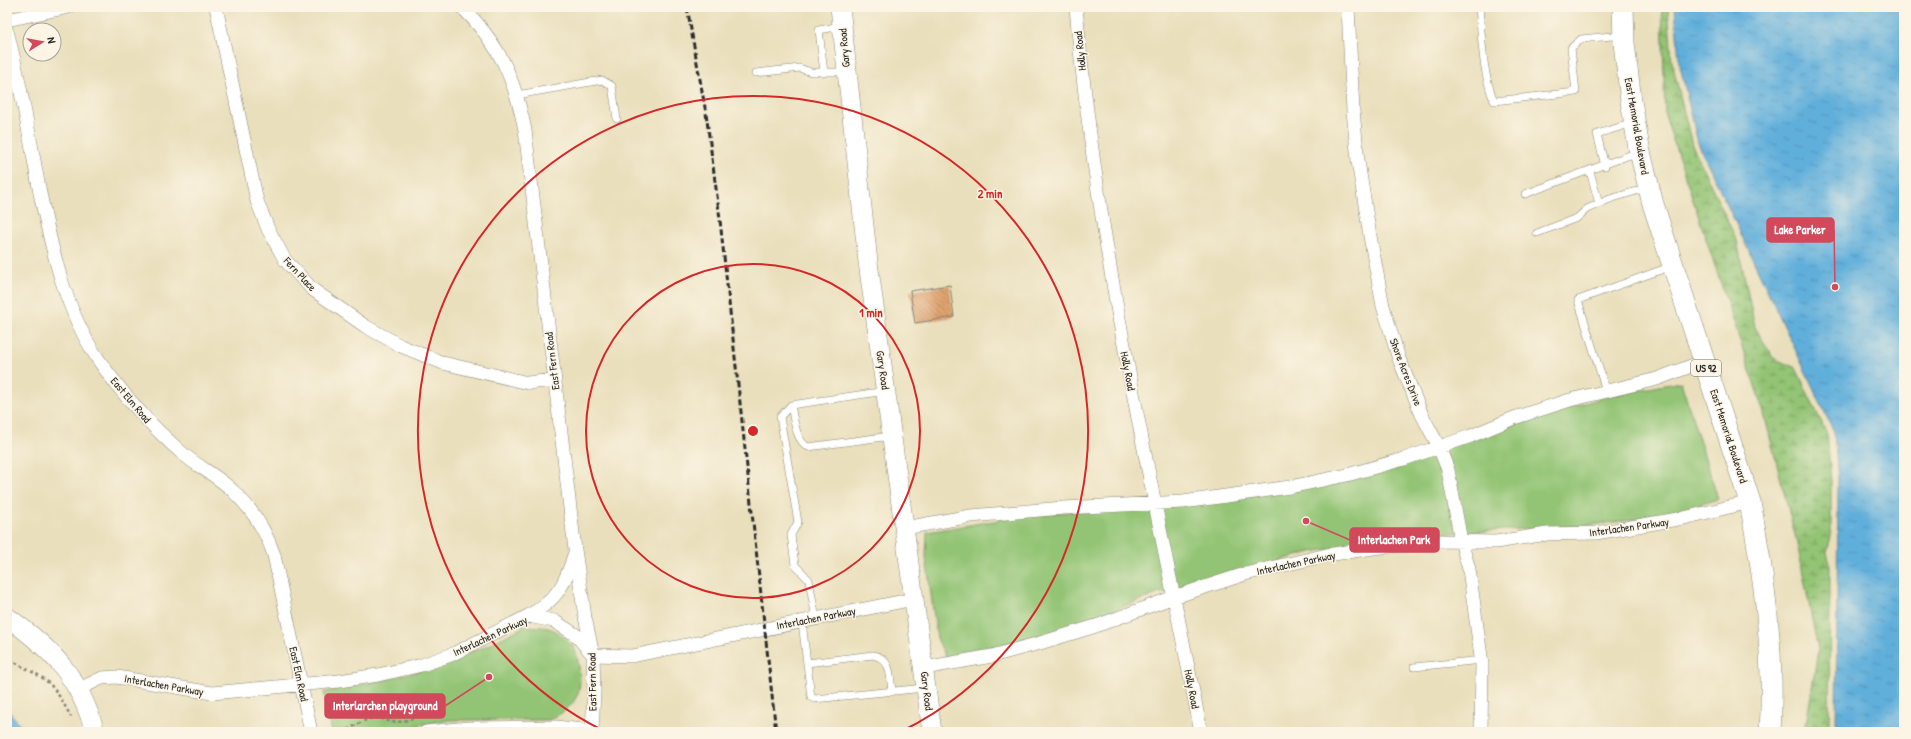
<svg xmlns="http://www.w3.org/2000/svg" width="1911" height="739" viewBox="0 0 1911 739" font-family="'Patrick Hand',sans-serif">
<defs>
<pattern id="wetland-marsh" width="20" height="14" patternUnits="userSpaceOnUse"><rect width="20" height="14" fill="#93c474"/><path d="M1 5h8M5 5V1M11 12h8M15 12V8" fill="none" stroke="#789f5f"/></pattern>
<pattern id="water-ripples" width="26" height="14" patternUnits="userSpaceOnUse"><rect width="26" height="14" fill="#61afdb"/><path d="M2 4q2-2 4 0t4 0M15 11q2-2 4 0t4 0" fill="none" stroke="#508fb2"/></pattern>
<pattern id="building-back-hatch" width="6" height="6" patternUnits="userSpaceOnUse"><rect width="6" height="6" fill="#dfa36f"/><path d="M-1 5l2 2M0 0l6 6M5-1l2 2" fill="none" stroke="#b5855b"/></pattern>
</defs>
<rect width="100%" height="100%" fill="#fcf5e5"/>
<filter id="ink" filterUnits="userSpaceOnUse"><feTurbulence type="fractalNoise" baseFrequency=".025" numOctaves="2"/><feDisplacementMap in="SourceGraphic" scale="8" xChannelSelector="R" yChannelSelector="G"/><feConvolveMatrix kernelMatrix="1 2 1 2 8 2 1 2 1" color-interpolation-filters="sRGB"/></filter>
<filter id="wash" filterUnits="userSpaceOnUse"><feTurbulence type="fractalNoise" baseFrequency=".012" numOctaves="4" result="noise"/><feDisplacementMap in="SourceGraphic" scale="16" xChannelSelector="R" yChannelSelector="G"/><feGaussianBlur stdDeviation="0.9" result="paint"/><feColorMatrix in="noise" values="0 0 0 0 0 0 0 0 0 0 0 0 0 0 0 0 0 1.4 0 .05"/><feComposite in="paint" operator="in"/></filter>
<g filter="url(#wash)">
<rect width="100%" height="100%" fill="#e9dfbc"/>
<path fill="url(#wetland-marsh)" stroke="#5f7850" d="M1662,7H1668L1672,62L1692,145L1737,241L1755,327L1773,358L1796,368L1827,434L1831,481V536L1827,553L1830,564L1829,732H1805L1818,650L1797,543L1763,410L1665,116Z"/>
<path fill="#93c474" stroke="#5f7850" d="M1681,382L1718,499L1658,517L1581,526L1414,535L1311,552L1157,594L1059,631L946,658L937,638L926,558L927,532L1024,516L1285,492L1612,395Z
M525,626C536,627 547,626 556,631C561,635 570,642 574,648C579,657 582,683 578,693C573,707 561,714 549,720H450L374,732H332L324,692C374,682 423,673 470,653C489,645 507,635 525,626Z"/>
<path fill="url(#water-ripples)" stroke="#466d83" d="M1675,7H1904V732H1836L1838,480L1834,432L1698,143L1679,62Z
M7,709L26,732H7Z"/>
<g id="blocks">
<path fill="url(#building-back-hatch)" d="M950,285L954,317L915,323L910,291Z"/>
</g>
</g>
<g filter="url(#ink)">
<use href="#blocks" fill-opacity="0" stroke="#8a8574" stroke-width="1"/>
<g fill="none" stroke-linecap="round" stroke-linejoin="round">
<g stroke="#8a8574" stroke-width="8">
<path id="lane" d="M1479,7C1482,38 1482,72 1494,101L1576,92L1571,48L1581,39L1622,35
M756,73L792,69L799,68L811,72H846
M824,73L819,30L841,26
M517,95L602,80L612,86L617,119
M1605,166L1597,134L1633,123
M1590,171L1599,204
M1525,194L1638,152
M1537,233L1577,218L1587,209L1610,199L1646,188
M1606,391L1578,300L1672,266
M791,405C794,418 795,440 808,447L891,436
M816,619L809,580L795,565L791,535L798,522L780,417L791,405L886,391
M802,622L811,697L814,699L925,688
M807,663L873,655C892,659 890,676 892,692
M1414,667L1482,660"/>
</g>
<g stroke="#8a8574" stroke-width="14">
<path id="street" d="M216,7L257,201L268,229L285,260L312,289L365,326L401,346L443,363L528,383L554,380
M462,7C500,45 514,77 525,130L575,550L585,617L593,655L594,691L592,732
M1076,7C1097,252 1154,491 1201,732
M1348,7L1353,111L1358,161L1370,236L1383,306L1399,359L1422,415L1439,447L1448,470L1461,541L1469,569L1482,664L1481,732
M7,20L69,7
M7,31C21,84 30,139 40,193C52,250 65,310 98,359C122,394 150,425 182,453C198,467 218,476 233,491C252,509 266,531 274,555L311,732
M905,528L971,516L1063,508L1183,502L1290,487L1347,475L1404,459L1471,436L1514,418L1570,400L1657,379L1704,361
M528,616C556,601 565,585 574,555
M924,668L992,656L1040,643L1096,626L1174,597L1245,574L1327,555L1373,548L1438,541L1496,542L1547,534L1596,533L1684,518L1750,502
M79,689L102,678L117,677L212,693L339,681L378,675L422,665L453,654L528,616L554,621L576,635L593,655L632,656L914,599
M426,732L469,728L556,727L592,731"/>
</g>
<g stroke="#8a8574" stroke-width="20">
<path id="secondary" d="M840,7L868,262L932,732
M7,617C52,649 80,678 95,732"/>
</g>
<g stroke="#8a8574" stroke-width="22">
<path id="primary" d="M1623,7L1624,43L1631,101L1639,148L1653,204L1750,502C1764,577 1775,655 1770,732"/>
</g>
<path stroke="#8a8574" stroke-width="2.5" stroke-dasharray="3 3" stroke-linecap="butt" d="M7,654C16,666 29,669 41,677C55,686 63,702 71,717
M342,732C354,728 364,718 376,718C382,718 387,721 392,722C404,723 419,716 430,711"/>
<use href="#lane" stroke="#fff" stroke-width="7"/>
<use href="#street" stroke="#fff" stroke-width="13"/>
<use href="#secondary" stroke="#fff" stroke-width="19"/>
<use href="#primary" stroke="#fff" stroke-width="21"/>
<path stroke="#2b2b2b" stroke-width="3" stroke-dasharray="6 3" stroke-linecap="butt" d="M687,7L706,113L719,211L776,732"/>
</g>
</g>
<g fill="none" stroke="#d62828" stroke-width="2">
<circle cx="753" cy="431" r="167"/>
<path d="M604 731A335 335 0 1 1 902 731"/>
</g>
<g text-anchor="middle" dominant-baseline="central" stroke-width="3" stroke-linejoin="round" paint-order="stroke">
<rect fill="#fcf5e5" stroke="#6a6863" stroke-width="1" x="1691" y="360" width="30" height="16" rx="3"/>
<g font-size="10" font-weight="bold" fill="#2b2b2b">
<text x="1706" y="368">US 92</text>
</g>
<g font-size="11" fill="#2b2b2b" stroke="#fcf5e5">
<text transform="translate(844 48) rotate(-95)">Gary Road</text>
<text transform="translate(1080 51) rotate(-96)">Holly Road</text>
<text transform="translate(1637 126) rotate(80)">East Memorial Boulevard</text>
<text transform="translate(300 274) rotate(47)">Fern Place</text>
<text transform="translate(552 361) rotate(-97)">East Fern Road</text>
<text transform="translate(883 370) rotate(82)">Gary Road</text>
<text transform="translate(1128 371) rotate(79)">Holly Road</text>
<text transform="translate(1406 372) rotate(69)">Shore Acres Drive</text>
<text transform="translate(131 400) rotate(50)">East Elm Road</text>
<text transform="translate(1729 436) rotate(72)">East Memorial Boulevard</text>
<text transform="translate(1629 527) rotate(-8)">Interlachen Parkway</text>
<text transform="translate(1296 563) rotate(-12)">Interlachen Parkway</text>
<text transform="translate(816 618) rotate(-11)">Interlachen Parkway</text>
<text transform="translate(490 636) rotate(-25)">Interlachen Parkway</text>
<text transform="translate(299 674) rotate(78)">East Elm Road</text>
<text transform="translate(592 682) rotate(-91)">East Fern Road</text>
<text transform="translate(164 685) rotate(10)">Interlachen Parkway</text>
<text transform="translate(1192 689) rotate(79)">Holly Road</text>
<text transform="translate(927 691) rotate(83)">Gary Road</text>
</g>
</g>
<circle cx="753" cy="431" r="6" fill="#d62828" stroke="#fcf5e5" stroke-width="2"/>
<g font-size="12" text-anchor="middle" font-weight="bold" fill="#d62828" stroke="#fcf5e5" stroke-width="3" stroke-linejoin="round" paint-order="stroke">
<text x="990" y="198">2 min</text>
<text x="871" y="317">1 min</text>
</g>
<path fill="none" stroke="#d1495b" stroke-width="1.5" d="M1835 287L1834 230M1306 521L1350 540M489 677L445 706"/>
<g fill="#d1495b" stroke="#fcf5e5" stroke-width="1.5">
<circle cx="1835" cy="287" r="4"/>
<circle cx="1306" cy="521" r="4"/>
<circle cx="489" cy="677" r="4"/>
</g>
<g fill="#d1495b" stroke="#d1495b" stroke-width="1.5">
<rect x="1767" y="218" width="67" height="24" rx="4"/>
<rect x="1350" y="528" width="89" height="24" rx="4"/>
<rect x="325" y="694" width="120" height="24" rx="4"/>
</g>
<g font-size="12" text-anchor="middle" font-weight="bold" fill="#fff">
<text x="1800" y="234">Lake Parker</text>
<text x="1394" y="544">Interlachen Park</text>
<text x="385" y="710">Interlarchen playground</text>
</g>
<rect width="1911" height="739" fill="none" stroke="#fcf5e5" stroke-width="24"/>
<g transform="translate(42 42) rotate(79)"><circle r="19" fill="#fcf5e5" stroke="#a8a49b"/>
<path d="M0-3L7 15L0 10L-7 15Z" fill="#d1495b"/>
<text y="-6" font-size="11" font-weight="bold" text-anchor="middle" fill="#2b2b2b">N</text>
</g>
</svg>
